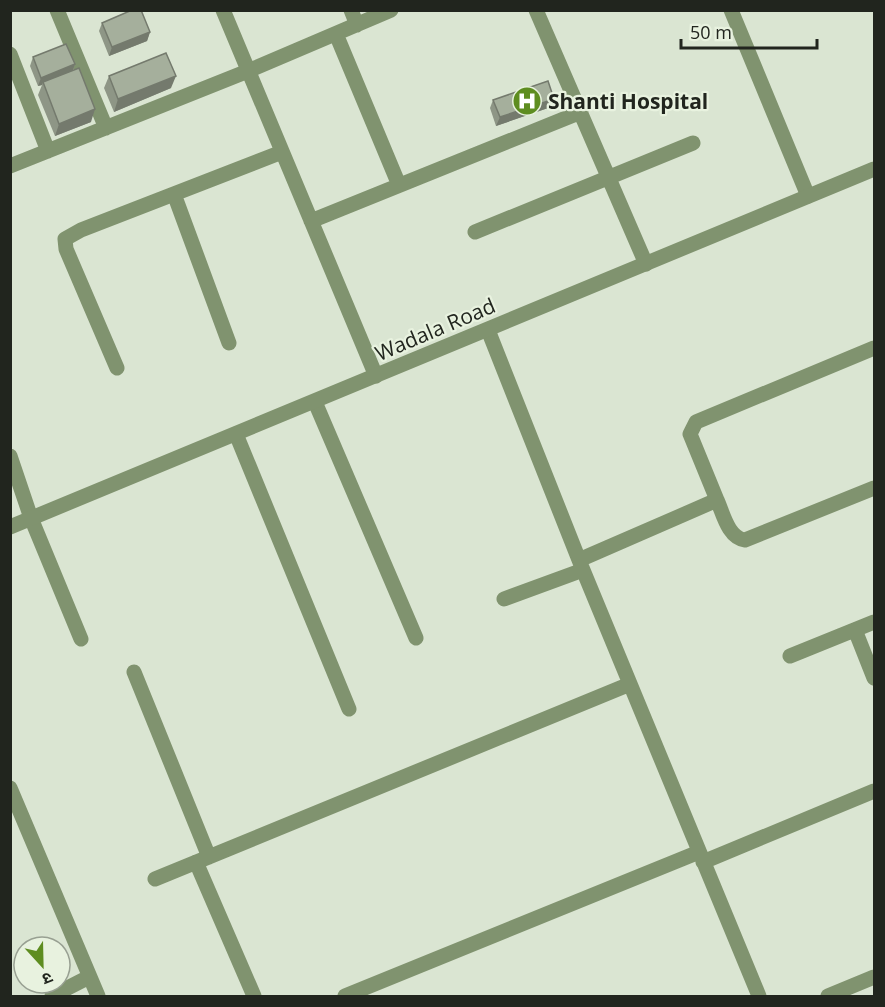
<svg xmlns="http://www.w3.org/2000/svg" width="885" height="1007" viewBox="0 0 885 1007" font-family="'Open Sans','Noto Sans Devanagari',sans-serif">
<rect width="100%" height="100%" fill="#dae5d2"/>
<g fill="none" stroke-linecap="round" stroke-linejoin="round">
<path stroke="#80936f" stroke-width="15" d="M57,10L106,128
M223,10L376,376
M351,10L357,25
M536,10L646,264
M731,10L808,196
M336,34L399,185
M10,54L48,151
M10,166L248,71L391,10
M174,194L229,343
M311,221L581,112
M475,232L693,143
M488,330L583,570L759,996
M117,368L66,249L65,239L81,230L282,152
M315,402L416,638
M236,434L349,709
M10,456L31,518L81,639
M717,500C723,513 728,538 745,540L874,488
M579,560L717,500L690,434L696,422L874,348
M504,599L583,570
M855,630L874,678
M790,656L874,622
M134,672L209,857
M10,788L98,996
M196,862L254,996
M703,862L874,791
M155,879L630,684
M52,996L89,977
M345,996L699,852
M828,996L874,977"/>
<path stroke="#80936f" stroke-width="15" d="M10,527L874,169"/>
</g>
<path fill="#8e9686" d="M102,23L150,32L147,41L109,56L99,31Z
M33,57L75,64L73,70L91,122L55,136L38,95L42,85L38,86L30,66Z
M109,76L171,88L114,112L104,88Z
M554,99L551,107L496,126L490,108L493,100Z"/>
<path fill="#747a6d" d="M150,32L147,41L109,56L112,47Z
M75,64L72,73L43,82L42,85L38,86L41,78Z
M176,76L171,88L114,112L118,99Z
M554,99L551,107L496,126L500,117Z
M95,109L91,122L55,136L59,124Z"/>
<path fill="#a5af9c" stroke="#747a6d" stroke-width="1.5" d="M132,10H141L150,32L112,47L102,23Z
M66,44L75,64L41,78L33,57Z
M166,53L176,76L118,99L109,76Z
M79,68L95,109L59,124L43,82Z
M548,81L554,99L500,117L493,100Z"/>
<defs>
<g id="hospital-disc" transform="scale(1.5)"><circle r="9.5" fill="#5e8d20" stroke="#e8f2df"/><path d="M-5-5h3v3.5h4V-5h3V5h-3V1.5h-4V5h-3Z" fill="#fff"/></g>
</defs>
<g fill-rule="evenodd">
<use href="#hospital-disc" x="527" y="101"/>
</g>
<g text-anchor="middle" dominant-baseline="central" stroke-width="4.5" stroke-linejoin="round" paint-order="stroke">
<g font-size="21" font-weight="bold" fill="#21251e" stroke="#e8f2df" text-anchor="start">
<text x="548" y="101">Shanti Hospital</text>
</g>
<g font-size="21" fill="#21251e" stroke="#e8f2df">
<text transform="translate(435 329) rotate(-23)">Wadala Road</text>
</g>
</g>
<rect width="885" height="1007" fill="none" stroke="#21251e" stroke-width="24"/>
<g transform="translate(42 965) rotate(158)"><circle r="28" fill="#e8f2df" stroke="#98a092" stroke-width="1.5"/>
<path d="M0-4.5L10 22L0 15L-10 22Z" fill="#5e8d20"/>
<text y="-9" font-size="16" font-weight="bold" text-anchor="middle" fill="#21251e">उ</text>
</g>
<path d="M681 39v9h136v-9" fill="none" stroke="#21251e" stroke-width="3"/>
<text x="690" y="39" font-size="18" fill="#21251e" stroke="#e8f2df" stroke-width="4.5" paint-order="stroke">50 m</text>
</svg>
